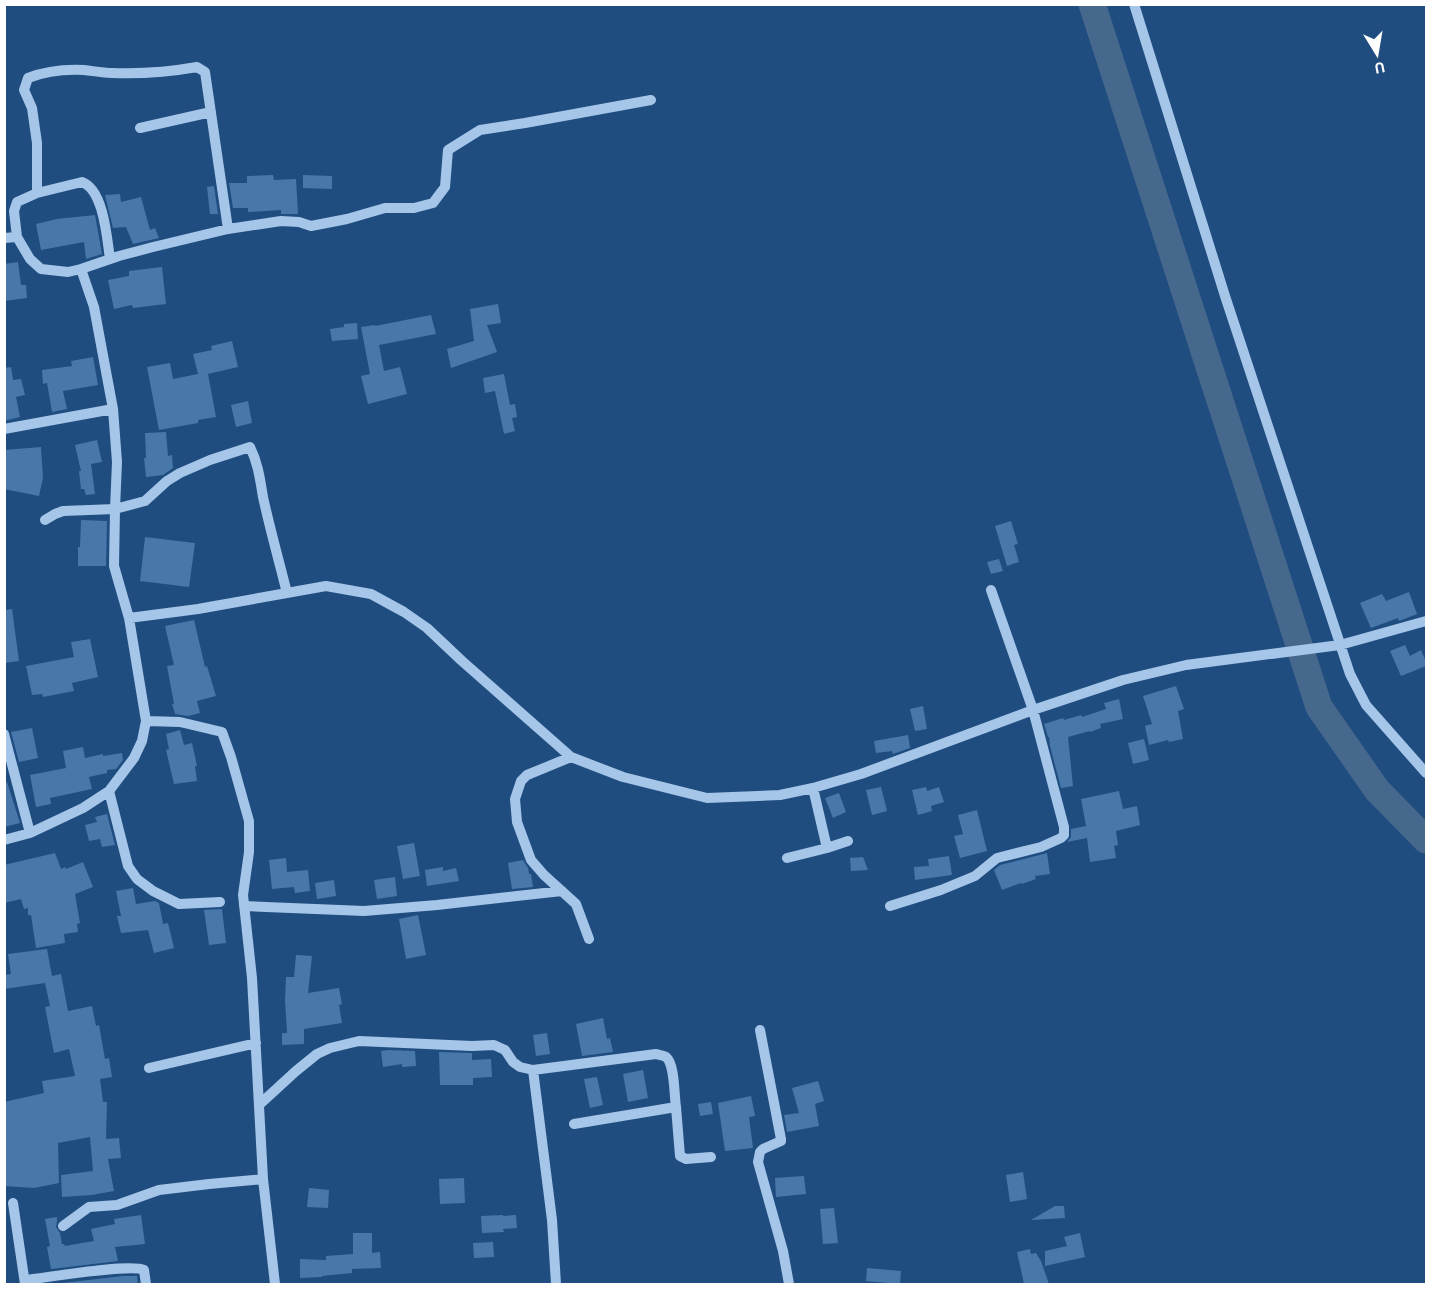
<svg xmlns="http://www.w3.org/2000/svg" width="1431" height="1289" viewBox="0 0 1431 1289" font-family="'Alegreya Sans',sans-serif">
<rect width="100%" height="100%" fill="#204d80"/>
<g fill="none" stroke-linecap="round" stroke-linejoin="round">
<path stroke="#47688d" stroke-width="27" d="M1092,4L1319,707L1377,790L1426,840"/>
</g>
<path fill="#4877a9" d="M273,175L274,180L296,179L298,214H281V210L248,212V208H233L229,183H247V176Z
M303,175L332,176V189L303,188Z
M214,186L218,214H210L207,187Z
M120,194L121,202L141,197L150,230L155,228L159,238L133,244L126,227L113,228L105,195Z
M95,215L102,254L86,259L84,242L41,250L36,224L57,219Z
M18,262L21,285H26L27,298L4,301V264Z
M162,267L166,304L133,308L132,305L114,309L108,280L129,276V271Z
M498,304L501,323L487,325L497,352L451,368L447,349L474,341L470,309Z
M431,315L436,334L379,345L384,371L400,367L407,394L368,404L361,376L370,374L361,327L375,325V326Z
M357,323L358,339L332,341L330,329L344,327V324Z
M232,341L238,367L208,374L216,417L198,420V423L159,430L147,367L170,363L173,379L198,374L193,354L212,350L211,346Z
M93,357L98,385L63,391L67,409L52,412L47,383L43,384L42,370L72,366L71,361Z
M11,367L13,380L21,379L25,395L16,397L20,417L4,421V368Z
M504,374L510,405L515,404L517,417L512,418L515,431L504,434L495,391L485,393L483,378Z
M248,401L252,423L236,427L231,405Z
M166,432L168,456L172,455L173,468L163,475L146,477L144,458H146L145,433Z
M97,440L102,462L91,464L95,494L86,495L84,489H81L79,471H81L75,445Z
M41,447L43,478L39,496L4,489V450Z
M81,520L107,521L106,566H78V547H80Z
M1011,521L1018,544L1014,545L1019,562L1007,566L995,526Z
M145,537L195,543L189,587L140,581Z
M999,559L1003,571L991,574L987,562Z
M1409,592L1417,614L1399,621L1398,618L1371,628L1360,603L1382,594L1386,601Z
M12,609L19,661L4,663V610Z
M194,620L205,667L207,666L216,696L197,701L200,713L188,716L175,714L172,704H174L167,666L174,665L165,626Z
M90,639L98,677L72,683L74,691L43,697L42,694L32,695L26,666L74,657L71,642Z
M1405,645L1410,656L1421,650L1426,662V666L1401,676L1390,651Z
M1176,686L1184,709L1178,711L1183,739L1169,742L1168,740L1149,745L1145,726L1152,724L1143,696Z
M1119,699L1123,719L1100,724L1101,728L1090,732V731L1068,737L1073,786L1061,788L1050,746L1049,737H1048L1044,724L1063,718L1064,720L1081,715L1082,717L1106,709L1104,703Z
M923,706L927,729L915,731L910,709Z
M32,728L38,758L19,762L11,732Z
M180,730L184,745L192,743L197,766H195L197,781L174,784L166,750L169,749L166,734Z
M908,735L910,748L893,754L892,751L876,753L874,741Z
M1144,739L1149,760L1133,764L1128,743Z
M83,747L85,758L103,754V756L122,753L123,760L116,769L107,770V773L89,777L92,789L50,798L51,804L36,807L30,775L66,768L63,751Z
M4,782H7L20,823L4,827Z
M881,787L887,811L872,815L866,790Z
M926,787L927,791L939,787L944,802L931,806L932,811L918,815L912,790Z
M1119,791L1123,809L1137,806L1140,825L1116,831L1118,845L1114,846L1116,858L1090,862L1087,838L1067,842L1071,837V829L1086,826L1081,799Z
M839,793L846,812L833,818L825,798Z
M977,810L987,851L960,858L954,836L963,834L958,815Z
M107,814L115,845L102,847L100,839L89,841L85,825L97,822L95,817Z
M414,843L420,876L403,879L397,846Z
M55,853L61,869L65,867L66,869L83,862L93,887L75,894L80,923L77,924L78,932L64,934L65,943L36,948L31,915H28V908L24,909L21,899L4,903V865Z
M1047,853L1050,874L1035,876L1036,879L1022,884L1021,883L1002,890L994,870L1000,865Z
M949,856L952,875L915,880L914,867L929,866L928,859Z
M863,857L868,870L851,871L850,858Z
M286,858L287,872L308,870L310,891L295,893L294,887L272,889L269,860Z
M523,860L528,868L529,874H531L533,887L512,889L508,863Z
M443,867V871L456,868L459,881L427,886L425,870Z
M395,877L397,896L377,899L374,880Z
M334,880L336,896L317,899L315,883Z
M133,888L136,904L155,901L159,903L163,924L168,923L174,948L154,953L148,930L121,933L117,916H121L116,891Z
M222,909L226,943L209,945L204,910Z
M418,915L426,955L406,959L399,919Z
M47,949L52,976L61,974L68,1011L92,1006L96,1026L99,1025L105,1059L109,1058L112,1077L100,1079L103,1102H107L106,1139L119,1138L121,1158L108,1159L114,1191L92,1195L62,1197L61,1175L93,1171L90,1137L58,1143L59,1183L34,1188L4,1186V1102L44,1093L42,1081L75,1076L69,1049L54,1053L45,1007L50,1006L45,983L4,989V975L11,974L8,954Z
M296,955L312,956L308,993L339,988L342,1004L339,1005L342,1023L304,1029V1044L282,1045V1033H287L285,1000L286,977H294Z
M603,1018L607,1039L610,1038L613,1052L582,1056L576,1024Z
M547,1033L550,1054L536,1056L533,1035Z
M388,1050L415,1051L416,1066L402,1067V1064L383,1067L381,1051Z
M439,1052L472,1053V1060L491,1059L492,1077L473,1078V1085H440Z
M643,1070L648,1098L628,1102L623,1074Z
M597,1077L603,1105L590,1108L584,1079Z
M818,1081L824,1101L815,1104L819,1126L787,1132L784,1115L799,1113L792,1088Z
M751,1096L755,1116L749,1117L753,1148L725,1151L718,1103Z
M711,1102L713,1114L700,1116L698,1104Z
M1023,1172L1027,1199L1010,1202L1006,1175Z
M804,1176L806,1194L776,1197L775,1178Z
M464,1178L465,1203L440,1204L439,1179Z
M309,1188L329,1190L328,1208L307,1207Z
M1055,1206H1064L1065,1218L1031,1220Z
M834,1208L838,1243L823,1244L820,1209Z
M141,1215L145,1244L115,1247L118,1261L51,1269L47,1247L50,1246L45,1219L57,1217V1221L56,1227L60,1233L62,1244H64L65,1246L94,1241L91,1229L115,1224L114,1219Z
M503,1215V1216L516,1215L517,1228L503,1229L504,1232L482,1233L481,1216Z
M353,1233H372V1253L380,1252L381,1268L352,1269V1273L322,1276V1277L300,1278V1259L326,1260V1256L353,1254Z
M1080,1233L1085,1257L1045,1266V1251L1067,1246L1064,1237Z
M493,1242L494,1257L474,1258L473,1243Z
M1030,1249L1031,1254L1036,1253L1041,1261L1049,1284H1024L1017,1252Z
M867,1268L901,1271L900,1284L866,1281Z
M123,1276H137L138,1284H54Z"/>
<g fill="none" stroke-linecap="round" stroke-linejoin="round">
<path stroke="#a5c6e8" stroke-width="10" d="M1134,4L1225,296L1350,674L1366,705L1426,773
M140,128L211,112
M37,193V143L32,108L24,90L28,78C46,71 65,69 84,70C93,71 103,73 112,73C140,74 169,72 197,67L205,72L228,229
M4,238L17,237
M81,269L119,256L153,247L228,229L281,221L299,222L311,226L347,219L385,208H414L433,203L445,187L448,150L480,130L525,123L651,100
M4,429L113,409
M45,520L55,514L63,511L115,509L117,462L113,409L94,307L81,269L68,272L41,269L30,259L17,237L14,211L17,202L37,193L82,182C104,190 107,239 110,259
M129,618L198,609L326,586L371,594L404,612L427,628L462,661L571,757L623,777L707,798L780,795L813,788L861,774L1033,710L1123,680L1186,665L1340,645L1426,621
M146,721L180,722L222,732L231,757L249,821V852L243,895L252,978L263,1179L275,1284
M4,734L30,833
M571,757L527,775L521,781L515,799L517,822L531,860L544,875L576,904L589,939
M813,788L827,848
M109,791L128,866L137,879L153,891L179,904L220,902
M4,840L30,833L83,808L109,791L134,758L142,741L146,721L129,618L114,566L115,509L145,501L167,481L180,473L210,460L250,447C258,463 260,479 263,497C270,529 279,561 287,593
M787,858L827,848L848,841
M244,906L364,911L437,905L562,891
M890,906L941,890L975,876L997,858L1041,847L1061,838L1064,835V827L1033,710L991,590
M760,1030L781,1139V1141L763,1149L760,1152L758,1162L783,1251L789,1284
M149,1068L256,1043
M533,1070L552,1220L556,1284
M260,1104L296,1071L317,1054L330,1048L359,1041L472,1046L494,1045L505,1050L513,1062L520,1067L533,1070L656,1054C659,1055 663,1055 666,1057C675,1064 674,1095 676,1107L574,1124
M676,1107L680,1156L686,1159L711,1157
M13,1203L25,1284
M63,1226L89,1207L117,1205L159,1190L209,1184L263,1179
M25,1280C45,1278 130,1263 144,1270L146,1284"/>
</g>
<rect width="1431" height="1289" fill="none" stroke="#ffffff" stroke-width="12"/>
<g transform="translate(1377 54) rotate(169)" stroke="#204d80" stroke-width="4.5" paint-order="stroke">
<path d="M0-4.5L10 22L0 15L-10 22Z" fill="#ffffff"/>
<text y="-9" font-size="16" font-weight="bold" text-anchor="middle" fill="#ffffff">U</text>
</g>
</svg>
